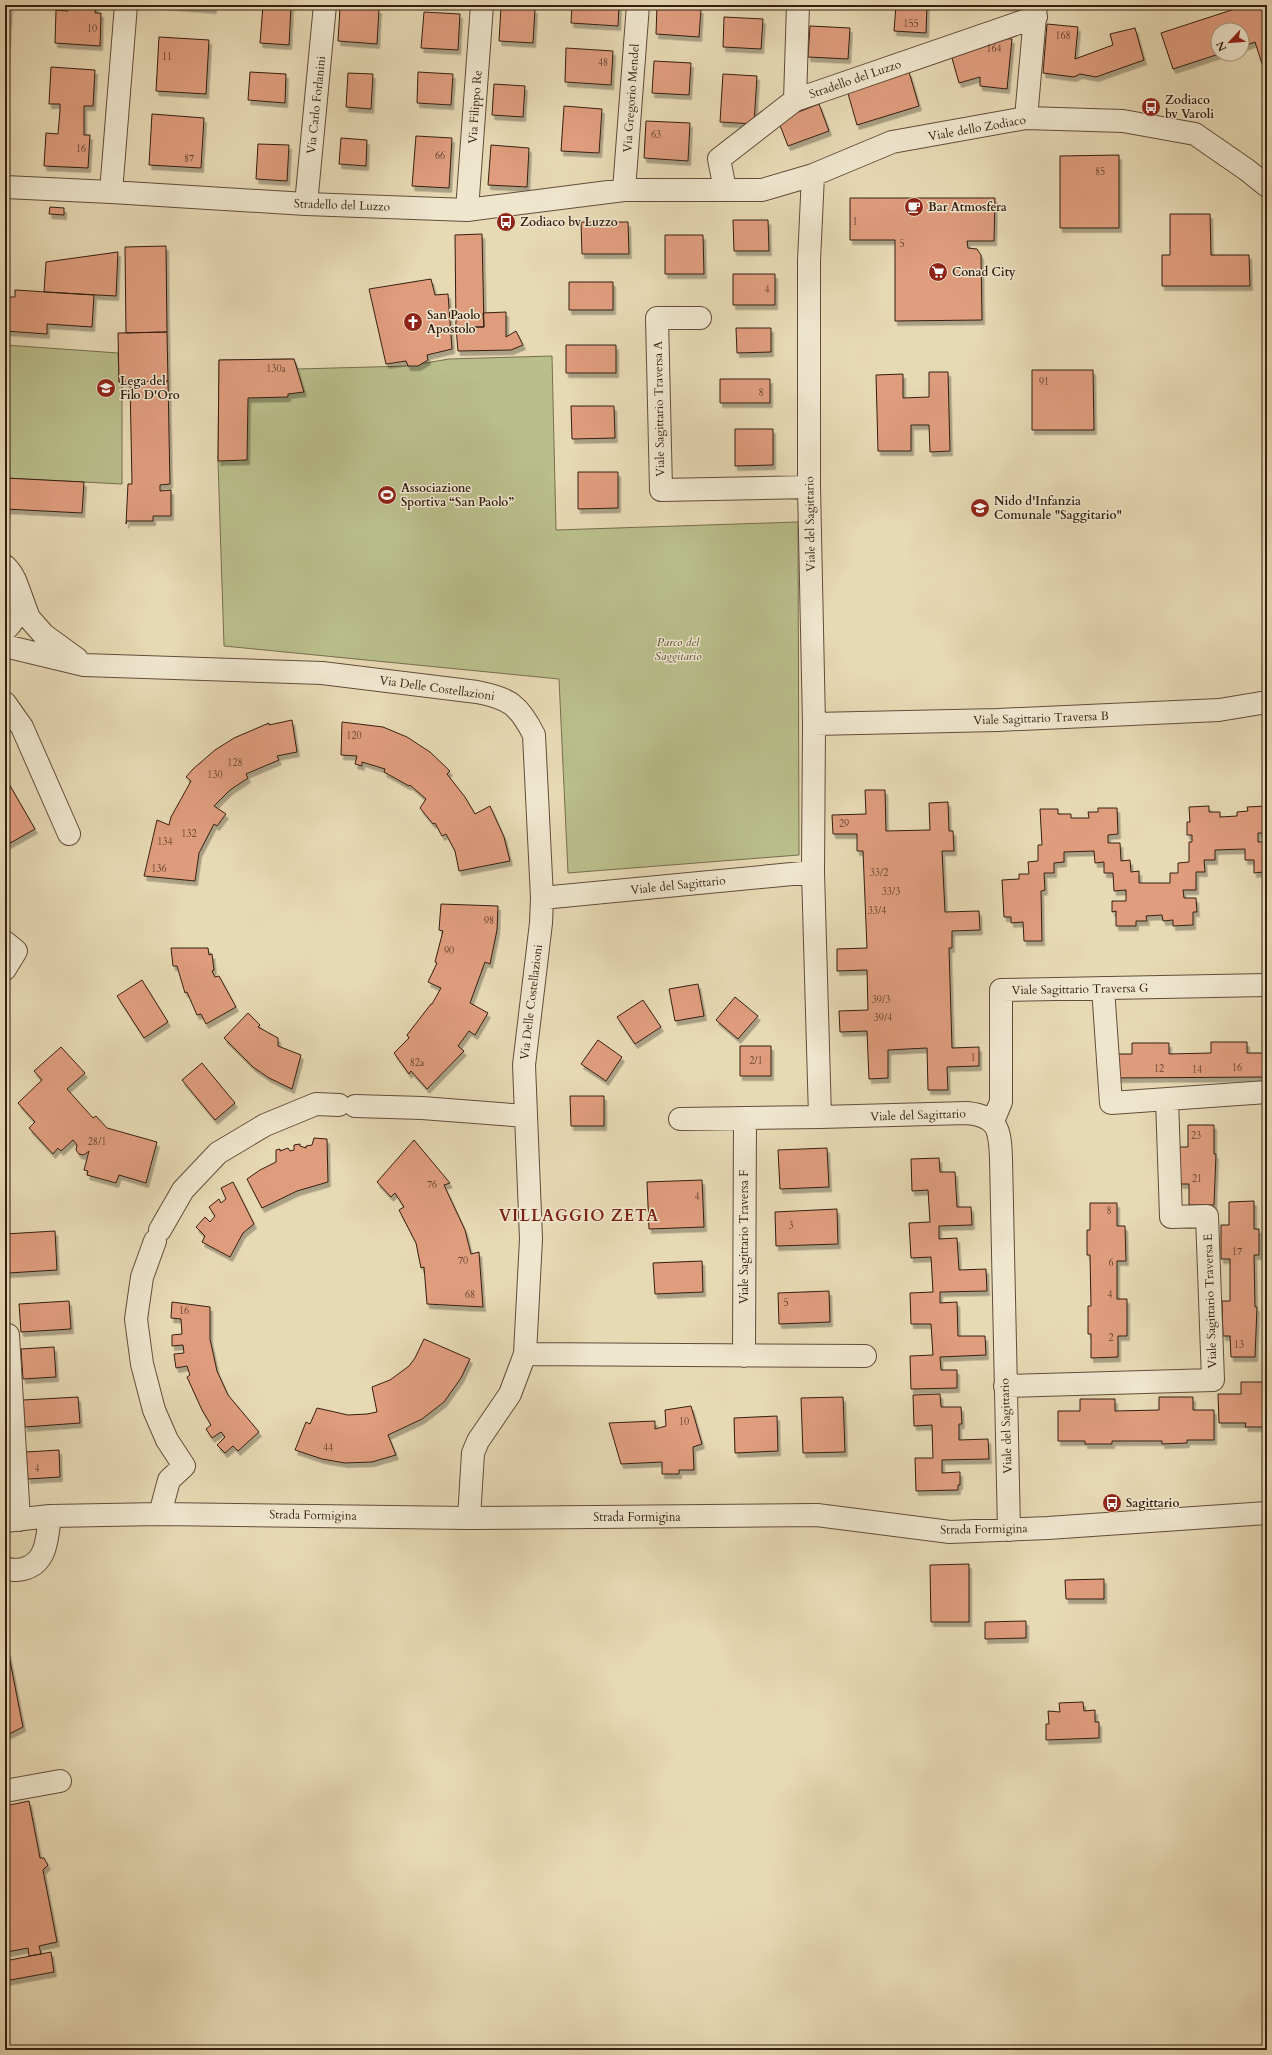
<svg xmlns="http://www.w3.org/2000/svg" width="1272" height="2055" viewBox="0 0 1272 2055" font-family="Cardo,serif">
<defs>
<filter id="shadow"><feDropShadow dx="2.5" dy="4.5" stdDeviation="0" flood-color="#0004"/></filter>
</defs>
<rect width="100%" height="100%" fill="#e7d9b4"/>
<filter id="stains"><feTurbulence type="fractalNoise" baseFrequency=".005" numOctaves="4"/><feColorMatrix values="0 0 0 0 .2 0 0 0 0 .09 0 0 0 0 .02 0 0 0 .5 -.17"/></filter>
<radialGradient id="worn" r=".72"><stop offset=".6" stop-color="#630" stop-opacity="0"/><stop offset="1" stop-color="#630" stop-opacity=".3"/></radialGradient>
<path fill="#b9be8b" stroke="#776e4e" d="M5,345L118,353L119,382H122V484L5,478Z
M552,356L556,530L798,522L799,855L568,873L559,679L224,646L218,461L219,360L294,359L297,369L408,366L449,359Z"/>
<path fill="#df9d7e" stroke="#351e10" filter="url(#shadow)" d="M5,5H10L5,91Z
M68,5H96L95,13H101L100,46L55,43L56,10L68,11Z
M162,5H214V9Z
M263,5L291,6L289,45L260,43Z
M572,5H619L618,26L571,23Z
M896,5H927L926,33L894,31Z
M984,5H1017V7Z
M1247,5H1267V72L1265,73L1255,42L1242,47V30H1218L1219,54L1173,69L1161,33Z
M657,6L701,9L699,37L656,34Z
M340,7L379,9L377,44L338,41Z
M501,7L535,9L533,43L499,41Z
M424,12L460,14L458,50L421,48Z
M724,17L763,19L761,49L723,47Z
M1047,24L1078,27L1075,59L1113,45L1110,34L1135,28L1144,60L1096,77L1080,74L1074,77L1043,73Z
M810,26L850,28L848,59L808,57Z
M159,37L209,40L206,94L156,91Z
M999,38L1012,39L1007,89L980,86V77L959,83L950,51Z
M566,48L613,51L611,85L565,82Z
M654,61L691,63L689,95L652,93Z
M51,67L95,70L93,106H84V135H90L88,168L44,166L46,133L58,134L60,110V104H49Z
M250,72L286,74L285,103L248,100Z
M418,72L453,74L451,105L417,103Z
M909,72L919,106L857,125L847,90Z
M348,73L373,74L371,109L346,107Z
M723,74L757,76L754,124L720,122Z
M494,84L525,86L523,117L492,115Z
M819,104L829,131L788,146L778,120Z
M564,106L602,109L599,153L561,151Z
M152,114L204,118L201,168L149,165Z
M646,121L690,123L688,161L644,158Z
M416,136L452,138L449,188L412,186Z
M341,138L367,140L366,166L339,164Z
M258,144L289,145L287,181L256,179Z
M491,145L529,148L527,187L488,185Z
M1119,155V228H1060V156Z
M850,198H995L994,241H967L968,248L977,249L981,255L982,320L895,321V240H850Z
M50,207L64,208V215L49,214Z
M1170,214H1210L1211,255H1249L1250,286H1162V255H1170Z
M733,220H768L769,251H734Z
M581,222H628L629,254H582Z
M482,234L484,327H456L455,235Z
M665,235H703L704,274H665Z
M166,246L167,332L126,333L125,247Z
M118,252L116,296L44,292L46,262Z
M733,274H775V305H733Z
M431,279L435,295L448,294L452,349L427,355L428,360L418,366H408L406,361L386,364L369,289Z
M569,282H613V310H569Z
M15,290L94,295L92,327L47,324V334L5,331V297H15Z
M506,312V337L516,331L523,345L511,350L458,351L456,327H484L483,313Z
M736,328H771V352L737,353Z
M167,332L168,381L119,382L118,333Z
M566,345H616V373H566Z
M294,359L304,392L288,394V397L248,398L247,460L218,461L219,360Z
M1032,370H1093L1094,430H1032Z
M929,372H948L950,451L930,452L929,425H911V451H878L876,375L903,374V398L929,397Z
M720,379H770V403H720Z
M168,381L170,484L160,485V491L171,490V516H153V521H127L126,524L128,484H132L130,382Z
M571,406H614L615,438L572,439Z
M735,429H773V465L735,466Z
M578,472H618V508L578,509Z
M5,478L84,482L82,513L5,509Z
M292,720L297,752L277,756L279,760L246,774L248,778L230,790L214,806L226,814L217,826L214,824L199,853L195,881L144,876L157,820L169,825L171,817L191,781L186,777L193,769L215,750L234,738L269,723V725Z
M342,722L383,727L407,737L430,752L450,771L447,774L465,797L475,814L490,806L504,837L510,861L459,871L455,851L446,834L442,836L435,823L433,824L420,808L426,799L410,785L409,786L384,772L385,769L362,762V766L355,764L357,756L341,755Z
M5,777L35,829L5,846Z
M865,790H885L886,831L930,830L929,803L948,802L949,831H953L954,851H942L945,912L979,911L980,930L952,931V948H949L952,1048L979,1047V1066L947,1067L948,1090H928L927,1048L888,1050V1078L869,1079L867,1031L840,1032L839,1011L868,1010L867,970L837,971V949L867,948L863,851H857V834H833L832,815L866,814Z
M1209,806V812H1220V817L1237,816V812L1248,811L1247,807L1266,806L1267,833H1258V842H1267V889H1264L1263,872L1254,873V860H1245V849L1215,850V860H1204L1205,872H1196V890H1183L1184,898H1196L1197,912H1193V925L1173,926V920L1163,921L1162,915L1146,916L1147,921H1136V926H1116V911L1112,912V901H1126V890L1114,891L1113,873H1104V862L1095,863L1094,851L1064,852V862L1054,863V873H1044L1045,890L1041,891L1042,941H1024L1023,922L1011,923V917H1004L1002,880L1019,879V874H1029L1028,862L1038,861V845H1042L1040,809H1058V814H1071V818H1089L1088,812H1098V808H1117L1118,834L1108,835V843H1120L1121,861L1130,860L1131,872L1139,871V883H1170V873H1178V863L1189,862V842H1192V835H1187V822H1190L1189,807Z
M1267,897V910H1264L1263,898Z
M441,904L498,906L497,930L490,964L485,962L470,1003L488,1013L475,1035L469,1031L458,1046L464,1051L427,1089L411,1071L409,1074L394,1053L409,1038L407,1035L431,1004H432L441,988L428,982L437,963L435,962L443,931L439,930Z
M171,948H208L209,955L212,954L214,970L212,971L215,977L219,976L236,1007L206,1024L201,1014L197,1015L187,992L185,993L177,966H173Z
M142,980L168,1022L144,1038L117,996Z
M698,984L704,1016L675,1021L669,989Z
M735,997L758,1016L738,1039L716,1020Z
M643,1000L661,1027L635,1044L617,1017Z
M248,1013L260,1025L258,1027L278,1038V1046L301,1055L292,1089L269,1078L253,1067L224,1038Z
M598,1040L622,1057L606,1081L581,1064Z
M1211,1042H1247V1053H1267V1077L1113,1078V1054H1132V1043H1169V1054L1211,1053Z
M740,1046H771V1076H740Z
M61,1047L85,1073L67,1089L93,1118L96,1116L107,1128L157,1142L146,1183L119,1175L116,1183L87,1175L88,1171L84,1170L89,1151L84,1155L79,1154L76,1150L77,1145L73,1140L61,1151L58,1148L53,1154L29,1128L35,1122L18,1103L42,1080L34,1071Z
M202,1063L235,1103L215,1120L182,1080Z
M570,1096H604V1126H571Z
M1188,1125H1214V1154H1216L1214,1205H1189V1184H1180L1179,1147H1188Z
M314,1138L327,1139L328,1182L297,1191L262,1208L247,1179L260,1170L276,1162V1150L280,1149V1151L288,1148L290,1151L294,1150V1145L300,1144V1146L306,1148V1146L312,1145Z
M414,1140L450,1183L444,1185L465,1230L471,1254L479,1252L483,1307L427,1304L424,1267L421,1268L416,1243L399,1210L404,1207L395,1193L391,1197L377,1182Z
M827,1148L829,1187L780,1189L778,1150Z
M939,1158L940,1172H955L957,1207H971L972,1225L939,1226V1239L957,1238L959,1270L986,1269L987,1291L940,1292V1303L957,1302L958,1336H985L986,1355L940,1357L941,1370H957V1388L911,1389L910,1356L933,1355L931,1324H911L910,1293L933,1292L931,1257L911,1258L909,1223L930,1222L928,1190L912,1191L911,1159Z
M702,1180L704,1227L649,1229L647,1182Z
M233,1182L254,1224L243,1233L230,1257L202,1242L205,1236L196,1227L205,1217L210,1222L215,1216L209,1207L219,1199L221,1203L226,1199L221,1188Z
M1254,1201V1229H1259V1255H1254L1255,1307H1257L1255,1357H1231L1230,1336H1223L1222,1301H1230V1259H1221V1225H1229V1202Z
M1090,1203H1117V1226H1125L1126,1261H1117V1299H1127V1336H1118V1357L1091,1358V1334H1088V1306H1091L1090,1255H1087V1230H1090Z
M837,1209L838,1244L776,1246L775,1212Z
M55,1231L57,1270L8,1273L5,1234Z
M702,1261L703,1292L655,1294L653,1263Z
M829,1291L830,1322L779,1324L778,1293Z
M69,1301L71,1329L21,1332L19,1304Z
M172,1302L210,1307V1339L217,1371L228,1395L259,1432L238,1451L233,1446L225,1453L217,1445L225,1437L221,1432L212,1438L206,1429L211,1425L202,1410L187,1377L190,1375L187,1366L176,1368L174,1354L184,1353L183,1345L172,1346V1335L182,1334L181,1319L171,1318Z
M424,1339L470,1359L461,1378L444,1402L422,1419L388,1435L396,1455L372,1462L345,1463L322,1459L295,1450L306,1422L310,1424L317,1408L348,1415L367,1414L377,1412L372,1387L390,1380L409,1366L415,1358Z
M54,1347L56,1377L23,1379L21,1349Z
M1241,1382H1267V1427H1245L1246,1423H1219L1218,1394H1241Z
M940,1394L941,1407H961L962,1424H959V1440L988,1439L989,1459L942,1460V1473L960,1472V1485H958V1490L916,1491L915,1458H933L932,1425L914,1426L913,1395Z
M78,1397L80,1423L25,1427L23,1400Z
M843,1397L845,1452L803,1453L801,1398Z
M1159,1397H1193V1410H1214V1440H1187V1443L1162,1444V1441H1112V1444H1085V1441H1058V1411H1080V1399H1115V1411L1159,1410Z
M691,1406L702,1444L693,1447L694,1470H679V1474H662V1462L621,1464L609,1423L655,1421V1429L666,1426L665,1410Z
M777,1416L778,1451L735,1453L734,1418Z
M59,1450L60,1477L28,1479L26,1452Z
M969,1564V1622H931L930,1565Z
M1104,1579V1599H1066L1065,1580Z
M1026,1621V1638L985,1639V1622Z
M5,1651H8L23,1727L5,1736Z
M1083,1702L1084,1711L1095,1710V1722H1099V1738L1046,1740V1724H1049L1048,1711L1060,1712L1059,1703Z
M29,1801L40,1858H44L48,1865L43,1870L57,1942L39,1946L41,1954L29,1956L28,1948L7,1952L5,1942V1806Z
M51,1952L54,1972L5,1981V1961Z"/>
<g fill="none" stroke-linecap="round" stroke-linejoin="round">
<g stroke="#624d39" stroke-width="24">
<path id="minor" d="M795,100L798,5
M1026,118L1036,5
M813,175L809,261V487L814,724L813,872L820,1117L967,1113C999,1116 1000,1131 1001,1159L1009,1530
M5,187L111,192L306,204L467,210L624,190H762L813,175L892,142L1026,118L1123,121L1195,134L1247,170L1267,186
M725,189L719,159L795,100L1036,17
M624,190L638,5
M111,192L126,5
M306,204L325,5
M467,210L482,5
M700,318H657L661,490L809,487
M5,566C22,582 23,614 5,630
M15,580L29,618L44,635L77,659
M5,646L84,665L322,673L477,692C509,698 519,705 534,735L542,898L541,923L524,1065L531,1239L525,1354L510,1394L478,1441L473,1453L469,1518
M5,703L22,727L69,834
M814,724L998,720L1219,710L1267,702
M542,898L813,872
M5,942L16,951L5,969
M1103,988L1111,1103L1267,1092
M355,1106L422,1108L525,1116
M680,1119L820,1117
M993,1121L1001,1102V990L1267,985
M160,1230L183,1190L218,1153L265,1125L316,1104L339,1105
M155,1241L142,1277L136,1319L142,1364L154,1410L167,1440L184,1466L169,1480L160,1514
M8,1335L19,1520
M525,1354L865,1356
M744,1356L745,1118
M1005,1386L1213,1380L1207,1216L1171,1217L1167,1099
M5,1521L50,1516L160,1514L469,1518L817,1515L950,1532L1048,1528L1267,1513
M5,1568C12,1571 16,1570 23,1569C48,1563 47,1536 50,1516
M5,1791L60,1781"/>
</g>
<use href="#minor" stroke="#efe6ce" stroke-width="22"/>
</g>
<defs>
<g id="bus-disc" transform="scale(1)"><circle r="9.5" fill="#8f2418" stroke="#efe6ce"/><path d="M-5-6H5V4H4V6H2V4H-2V6H-4V4H-5ZM-3.5-4V0h7V-4ZM-3.5 1.2v1.5H-2V1.2ZM2 1.2v1.5H3.5V1.2Z" fill="#fff"/></g>
<g id="cafe-disc" transform="scale(1)"><circle r="9.5" fill="#8f2418" stroke="#efe6ce"/><path d="M-5.5-4.5H6V0H3Q3 3.5 0 3.5H-2.5Q-5.5 3.5-5.5 0ZM3-3.2v2h1.7v-2ZM-6 4.5H4V6H-6Z" fill="#fff"/></g>
<g id="supermarket-disc" transform="scale(1)"><circle r="9.5" fill="#8f2418" stroke="#efe6ce"/><path d="M-6-5.5h2.5l.6 2H6L4.5 2H-2.5L-4.4-4H-6ZM-1.5 3.2a1.3 1.3 0 1 0 .1 0ZM3 3.2a1.3 1.3 0 1 0 .1 0Z" fill="#fff"/></g>
<g id="church-disc" transform="scale(1)"><circle r="9.5" fill="#8f2418" stroke="#efe6ce"/><path d="M-1.2-6h2.4v3.5h3.3v2.4h-3.3V6h-2.4V-.1h-3.3v-2.4h3.3Z" fill="#fff"/></g>
<g id="school-disc" transform="scale(1)"><circle r="9.5" fill="#8f2418" stroke="#efe6ce"/><path d="M0-5L7-2L0 1L-7-2ZM-4 1L0 2.5L4 1V4Q0 6-4 4Z" fill="#fff"/></g>
<g id="stadium-disc" transform="scale(1)"><circle r="9.5" fill="#8f2418" stroke="#efe6ce"/><path d="M0-5a6.5 5 0 1 0 0 10a6.5 5 0 1 0 0-10ZM-3.5-1.8h7v3.6h-7Z" fill="#fff"/></g>
</defs>
<g fill-rule="evenodd">
<use href="#bus-disc" x="1151" y="107"/>
<use href="#cafe-disc" x="914" y="207"/>
<use href="#bus-disc" x="506" y="222"/>
<use href="#supermarket-disc" x="938" y="272"/>
<use href="#church-disc" x="413" y="322"/>
<use href="#school-disc" x="106" y="388"/>
<use href="#stadium-disc" x="387" y="495"/>
<use href="#school-disc" x="980" y="508"/>
<use href="#bus-disc" x="1112" y="1503"/>
</g>
<g text-anchor="middle" dominant-baseline="central" stroke-width="3" stroke-linejoin="round" paint-order="stroke">
<g font-size="10" fill="#603e2c">
<text x="911" y="24">155</text>
<text x="92" y="29">10</text>
<text x="1063" y="36">168</text>
<text x="994" y="49">164</text>
<text x="167" y="57">11</text>
<text x="603" y="63">48</text>
<text x="656" y="135">63</text>
<text x="81" y="149">16</text>
<text x="440" y="156">66</text>
<text x="189" y="159">87</text>
<text x="1100" y="172">85</text>
<text x="855" y="222">1</text>
<text x="902" y="244">5</text>
<text x="767" y="290">4</text>
<text x="276" y="369">130a</text>
<text x="1044" y="382">91</text>
<text x="761" y="393">8</text>
<text x="354" y="736">120</text>
<text x="235" y="763">128</text>
<text x="215" y="775">130</text>
<text x="844" y="824">29</text>
<text x="189" y="834">132</text>
<text x="165" y="842">134</text>
<text x="159" y="869">136</text>
<text x="879" y="873">33/2</text>
<text x="891" y="892">33/3</text>
<text x="877" y="911">33/4</text>
<text x="489" y="921">98</text>
<text x="449" y="951">90</text>
<text x="881" y="1000">39/3</text>
<text x="883" y="1018">39/4</text>
<text x="973" y="1058">1</text>
<text x="756" y="1061">2/1</text>
<text x="417" y="1063">82a</text>
<text x="1237" y="1068">16</text>
<text x="1159" y="1069">12</text>
<text x="1197" y="1070">14</text>
<text x="1196" y="1136">23</text>
<text x="97" y="1142">28/1</text>
<text x="1197" y="1179">21</text>
<text x="432" y="1185">76</text>
<text x="697" y="1197">4</text>
<text x="1109" y="1211">8</text>
<text x="791" y="1226">3</text>
<text x="1237" y="1252">17</text>
<text x="463" y="1261">70</text>
<text x="1111" y="1263">6</text>
<text x="470" y="1295">68</text>
<text x="1110" y="1295">4</text>
<text x="786" y="1303">5</text>
<text x="184" y="1311">16</text>
<text x="1111" y="1338">2</text>
<text x="1239" y="1345">13</text>
<text x="684" y="1422">10</text>
<text x="328" y="1448">44</text>
<text x="37" y="1469">4</text>
</g>
<g font-size="12" fill="#351e10" stroke="#efe6ce">
<text transform="translate(855 79) rotate(-19)">Stradello del Luzzo</text>
<text transform="translate(631 98) rotate(-86)">Via Gregorio Mendel</text>
<text transform="translate(316 105) rotate(-84)">Via Carlo Forlanini</text>
<text transform="translate(475 107) rotate(-86)">Via Filippo Re</text>
<text transform="translate(977 128) rotate(-10)">Viale dello Zodiaco</text>
<text transform="translate(342 205) rotate(2)">Stradello del Luzzo</text>
<text transform="translate(659 409) rotate(-91)">Viale Sagittario Traversa A</text>
<text transform="translate(810 524) rotate(-91)">Viale del Sagittario</text>
<text transform="translate(437 688) rotate(8)">Via Delle Costellazioni</text>
<text transform="translate(1041 718) rotate(-2)">Viale Sagittario Traversa B</text>
<text transform="translate(678 885) rotate(-6)">Viale del Sagittario</text>
<text transform="translate(1080 989) rotate(-1)">Viale Sagittario Traversa G</text>
<text transform="translate(531 1002) rotate(-83)">Via Delle Costellazioni</text>
<text transform="translate(918 1115) rotate(-2)">Viale del Sagittario</text>
<text transform="translate(744 1237) rotate(-90)">Viale Sagittario Traversa F</text>
<text transform="translate(1210 1301) rotate(-92)">Viale Sagittario Traversa E</text>
<text transform="translate(1006 1426) rotate(-92)">Viale del Sagittario</text>
<text transform="translate(313 1515) rotate(1)">Strada Formigina</text>
<text x="637" y="1517">Strada Formigina</text>
<text transform="translate(984 1529) rotate(-1)">Strada Formigina</text>
</g>
<g font-size="12" font-weight="bold" fill="#351e10" stroke="#efe6ce" text-anchor="start">
<text x="1165" y="100">Zodiaco<tspan x="1165" dy="14">bv Varoli</tspan></text>
<text x="928" y="207">Bar Atmosfera</text>
<text x="520" y="222">Zodiaco bv Luzzo</text>
<text x="952" y="272">Conad City</text>
<text x="427" y="315">San Paolo<tspan x="427" dy="14">Apostolo</tspan></text>
<text x="120" y="381">Lega del<tspan x="120" dy="14">Filo D'Oro</tspan></text>
<text x="401" y="488">Associazione<tspan x="401" dy="14">Sportiva “San Paolo”</tspan></text>
<text x="994" y="501">Nido d'Infanzia<tspan x="994" dy="14">Comunale "Saggitario"</tspan></text>
<text x="1126" y="1503">Sagittario</text>
</g>
<g font-size="12" font-style="italic" fill="#56462f" stroke="#efe6ce">
<text x="678" y="642">Parco del<tspan x="678" dy="14">Saggitario</tspan></text>
</g>
<g font-size="16" font-weight="bold" letter-spacing="1" fill="#7a1f14" stroke="#efe6ce">
<text x="579" y="1216">VILLAGGIO ZETA</text>
</g>
</g>
<rect width="1272" height="2055" fill="none" stroke="#e7d9b4" stroke-width="20"/>
<rect x="6" y="6" width="1260" height="2043" fill="none" stroke="#351e10" stroke-width="2"/>
<rect x="10" y="10" width="1252" height="2035" fill="none" stroke="#351e10"/>
<g transform="translate(1230 42) rotate(244)"><circle r="19" fill="#efe6ce" stroke="#a59682"/>
<path d="M0-3L7 15L0 10L-7 15Z" fill="#8f2418"/>
<text y="-6" font-size="11" font-weight="bold" text-anchor="middle" fill="#351e10">N</text>
</g>
<rect width="100%" height="100%" filter="url(#stains)"/>
<rect width="100%" height="100%" fill="url(#worn)"/>
</svg>
